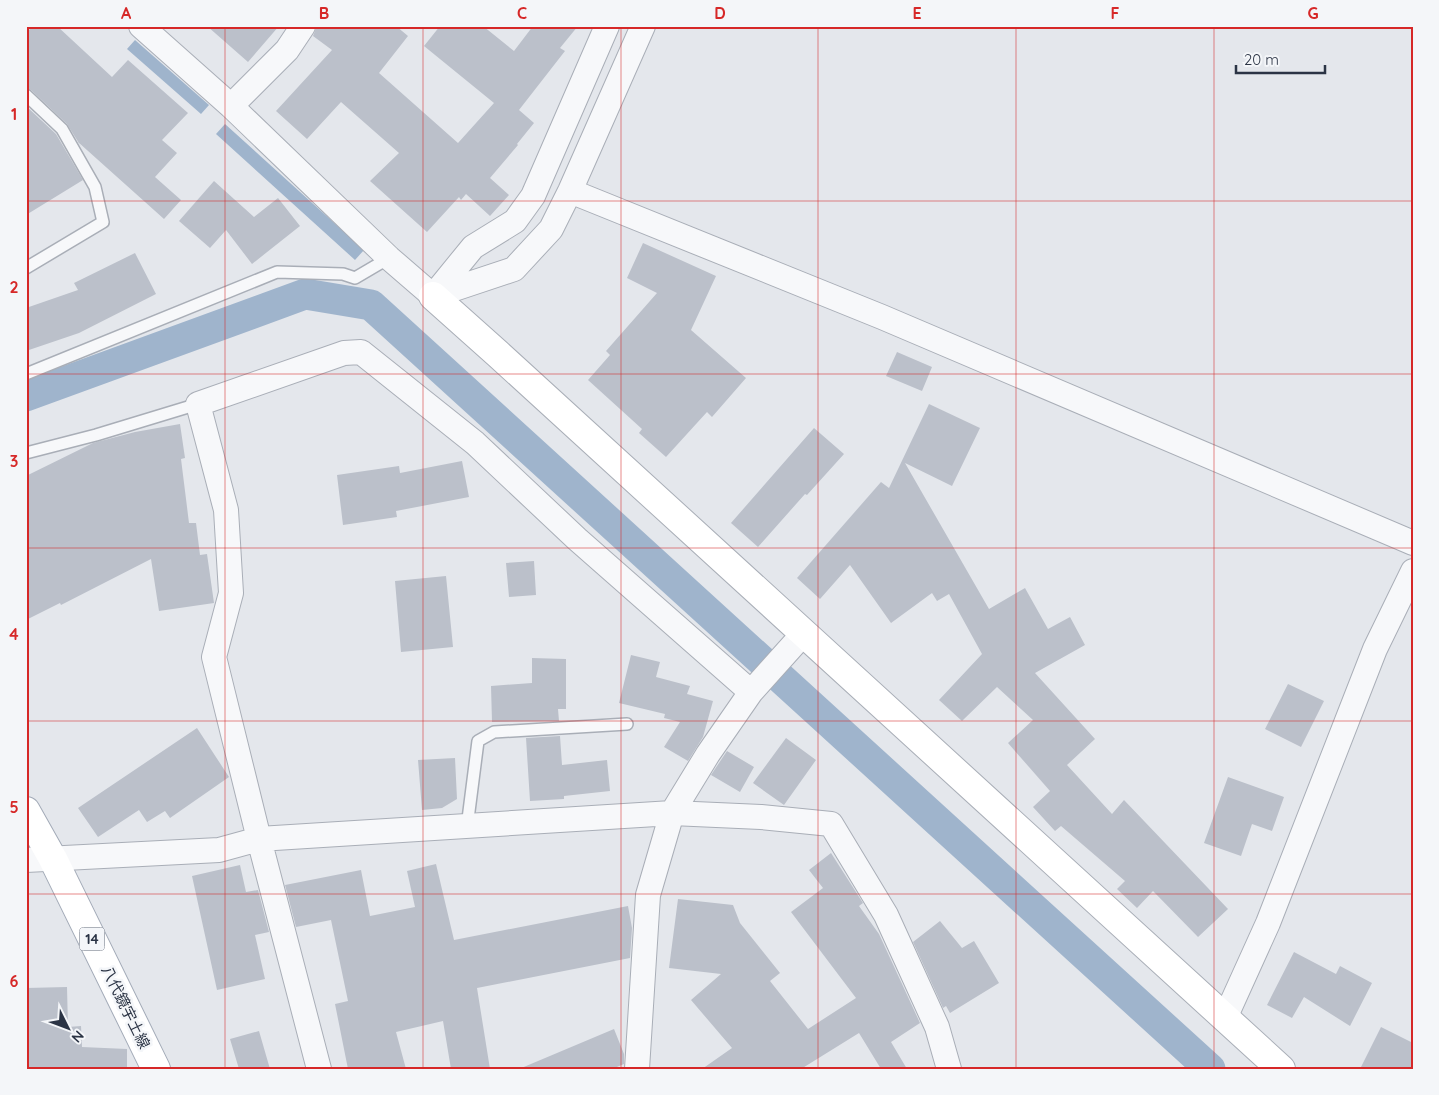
<svg xmlns="http://www.w3.org/2000/svg" width="1439" height="1095" viewBox="0 0 1439 1095" font-family="Quicksand,'Noto Sans JP',sans-serif">
<rect width="100%" height="100%" fill="#e4e7ec"/>
<path fill="#9fb4cc" d="M135,40L209,105L201,114L127,49Z
M225,124L364,250L355,260L216,134Z"/>
<g fill="none" stroke-linecap="round" stroke-linejoin="round">
<path stroke="#9fb4cc" stroke-width="31" d="M26,396L305,294L371,305L1210,1069"/>
</g>
<path fill="#bbc0ca" d="M33,26H57L112,77L128,60L188,113L162,140L177,153L155,177L181,200L164,219L78,142L82,148L67,124L31,90L26,88V33Z
M207,26H279L248,62Z
M317,26H396L408,36L379,73L458,143L494,103L424,46L440,26H483L514,51L533,26H578L560,48L565,51L519,110L534,123L517,144L518,145L490,178L509,195L490,216L466,194L461,200L459,197L427,232L370,181L399,153L341,102L307,139L276,111L332,50L313,36Z
M26,106L56,134L83,180L26,215Z
M214,181L254,217L278,198L300,226L252,264L226,230L210,248L179,221Z
M643,243L716,276L691,330L746,378L712,417L707,412L666,457L639,433L642,429L588,380L610,355L606,351L657,293L627,278Z
M135,253L156,294L79,333L26,351V308L78,290L74,283Z
M897,352L932,367L922,391L886,376Z
M929,404L980,428L952,486L905,463L989,609L1025,588L1048,629L1070,617L1085,645L1035,673L1095,739L1067,765L1112,814L1124,800L1228,909L1198,937L1153,891L1137,908L1117,889L1125,881L1061,826L1055,831L1033,807L1050,791L1008,743L1033,720L997,687L962,721L939,700L982,654L949,594L937,601L932,593L891,623L850,565L820,599L797,578L881,482L889,488Z
M180,424L185,458L181,459L189,523H196L200,555L207,554L214,603L159,611L151,559L61,605L60,603L26,620V476L93,443L135,432Z
M814,428L844,454L807,495L805,494L758,547L731,523Z
M462,461L469,497L396,511L397,517L343,525L337,475L399,466L400,473Z
M534,561L536,595L509,597L506,563Z
M446,576L453,647L401,652L395,581Z
M631,655L660,662L656,677L690,686L687,694L713,701L703,737L688,761L664,747L680,722L664,718L665,714L619,703Z
M532,658L566,659V709H558L559,721L492,722L491,686L532,683Z
M1288,684L1324,701L1301,747L1265,729Z
M197,728L229,777L170,818L165,811L147,822L139,810L98,837L78,808Z
M560,736L562,765L607,760L610,791L564,796V799L530,801L526,738Z
M786,738L816,760L784,805L753,783Z
M727,751L754,767L740,792L711,775Z
M455,758L457,799L442,808L422,810L418,760Z
M1228,777L1284,797L1272,831L1252,824L1241,856L1204,843Z
M831,853L863,903L859,906L879,934L920,1023L891,1042L907,1069H881L859,1033L801,1069H702L732,1048L691,1000L721,974L669,968L678,899L733,905L740,923L780,973L770,981L808,1029L856,998L791,912L823,888L809,870Z
M436,864L454,940L628,906L632,928L630,958L477,988L490,1069H451L443,1021L396,1032L406,1069H348L335,1004L348,1001L331,920L296,927L285,885L361,870L370,916L415,907L407,871Z
M240,865L246,892L258,890L269,932L255,935L265,979L217,990L192,876Z
M940,921L962,948L974,941L999,983L950,1013L946,1006L943,1008L913,942Z
M1294,952L1336,974L1340,966L1372,983L1350,1026L1304,997L1292,1018L1267,1005Z
M67,987L68,1027L81,1026L82,1047L127,1049V1069H26V988Z
M1381,1027L1413,1043V1069H1360Z
M614,1029L624,1054V1064L612,1069H519Z
M259,1031L270,1069H239L230,1039Z"/>
<g fill="none" stroke-linecap="round" stroke-linejoin="round">
<g stroke="#a9aeb7" stroke-width="14">
<path id="lane" d="M26,95L62,129L95,187L103,222L26,268
M26,374L277,272L343,274L355,278L389,258
M26,453L96,435L198,404
M467,827L478,741L494,732L627,724"/>
</g>
<g stroke="#a9aeb7" stroke-width="26">
<path id="street" d="M141,26L231,106L389,258L433,296
M231,106L287,50L303,26
M570,191L882,317L1413,543
M433,296L514,269L551,229L570,191L643,26
M433,296L473,247L515,221L533,196L607,26
M26,860L219,850L259,839L672,813L761,817L831,824L886,915L937,1027L949,1069
M1225,1018L1268,923L1375,649L1413,571
M319,1069L259,839L214,657L231,593L226,510L198,404L344,353L361,352L475,443L577,539L751,692
M637,1069L648,895L672,813L708,754L751,692L804,633"/>
</g>
<g stroke="#a9aeb7" stroke-width="30">
<path id="secondary" d="M433,296L498,354L1281,1069"/>
</g>
<g stroke="#a3abb8" stroke-width="30">
<path id="primary" d="M26,811L53,859L156,1069"/>
</g>
<use href="#lane" stroke="#f7f8fa" stroke-width="11"/>
<use href="#street" stroke="#f7f8fa" stroke-width="24"/>
<use href="#secondary" stroke="#fff" stroke-width="28"/>
<use href="#primary" stroke="#fff" stroke-width="28"/>
</g>
<path fill="none" stroke="#d62828" stroke-width="1" stroke-opacity="0.55" d="M225,26V1069M423,26V1069M621,26V1069M818,26V1069M1016,26V1069M1214,26V1069M26,201H1413M26,374H1413M26,548H1413M26,721H1413M26,894H1413"/>
<g text-anchor="middle" dominant-baseline="central" stroke-width="5" stroke-linejoin="round" paint-order="stroke">
<rect fill="#f4f6f9" stroke="#676e7b" stroke-width="1" x="79.5" y="927.5" width="25" height="23" rx="4"/>
<g font-size="14" font-weight="bold" fill="#2b3445">
<text x="92" y="939">14</text>
</g>
<g font-size="15" fill="#2b3445" stroke="#f4f6f9">
<text transform="translate(126 1007) rotate(64)">八代鏡宇土線</text>
</g>
</g>
<rect width="1439" height="1095" fill="none" stroke="#f4f6f9" stroke-width="55"/>
<g transform="translate(68 1028) rotate(132)" stroke="#f4f6f9" stroke-width="4" paint-order="stroke">
<path d="M0-4L9 19L0 12L-9 19Z" fill="#2b3445"/>
<text y="-8" font-size="14" font-weight="bold" text-anchor="middle" fill="#2b3445">N</text>
</g>
<path d="M1236 65v8h89v-8" fill="none" stroke="#2b3445" stroke-width="2.5"/>
<text x="1244" y="65" font-size="15" fill="#2b3445" stroke="#f4f6f9" stroke-width="4" paint-order="stroke">20 m</text>
<rect x="28" y="28" width="1384" height="1040" fill="none" stroke="#d62828" stroke-width="2"/>
<g font-size="16" text-anchor="middle" font-weight="bold" fill="#d62828">
<text x="126" y="19">A</text>
<text x="324" y="19">B</text>
<text x="522" y="19">C</text>
<text x="720" y="19">D</text>
<text x="917" y="19">E</text>
<text x="1115" y="19">F</text>
<text x="1313" y="19">G</text>
<text x="14" y="120">1</text>
<text x="14" y="293">2</text>
<text x="14" y="467">3</text>
<text x="14" y="640">4</text>
<text x="14" y="813">5</text>
<text x="14" y="987">6</text>
</g>
</svg>
